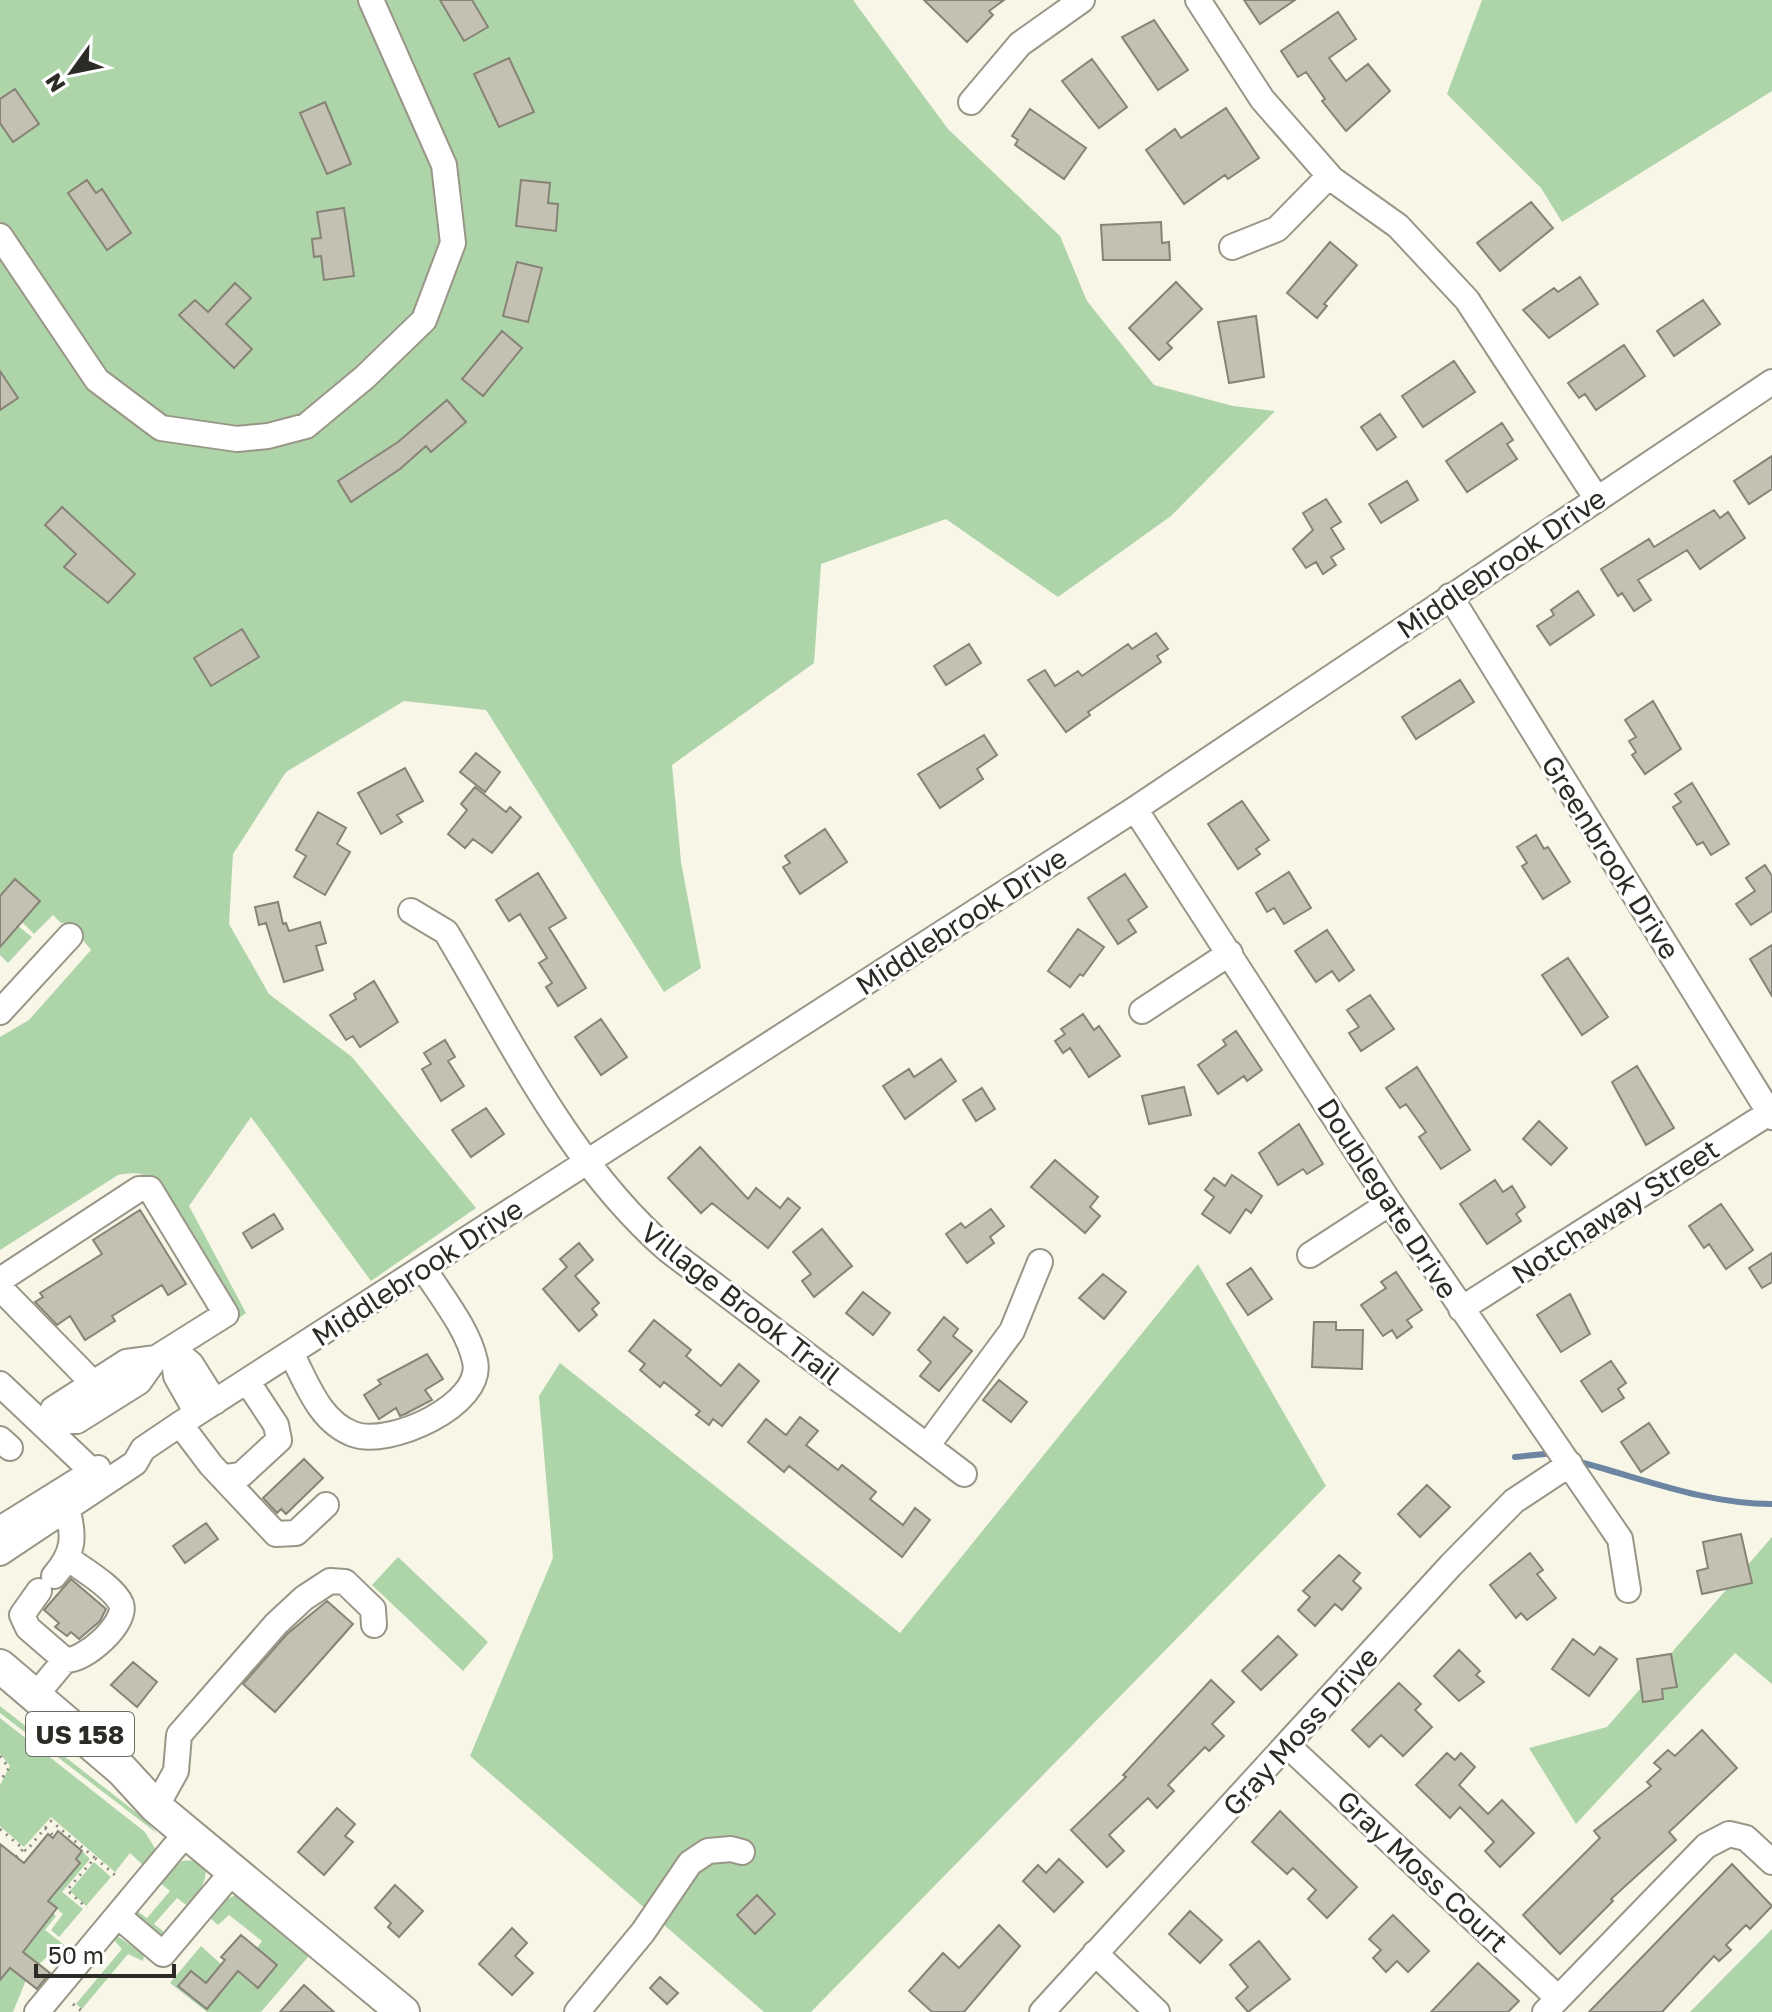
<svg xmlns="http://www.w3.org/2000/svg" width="1772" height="2012" viewBox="0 0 1772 2012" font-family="'Golos Text',sans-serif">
<rect width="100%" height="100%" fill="#f8f6e7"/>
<path fill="#aed4a9" d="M0,0H853L948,129L1060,236L1087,301L1154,385L1233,406L1275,411L1171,516L1058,597L946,519L821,564L814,663L672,765L681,862L701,968L664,992L486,710L404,701L286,772L233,854L229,924L269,994L352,1057L476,1208L371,1281L251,1117L189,1206L246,1313L239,1318C221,1287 174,1195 148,1177C140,1172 128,1173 118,1175L0,1250V1037L29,1020L91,950L69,923H61L53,915L34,934L22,922L15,880L0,896Z
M1482,0H1772V91L1562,222L1541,188L1447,94Z
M18,926L32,937L8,963L0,955V942L3,944Z
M1198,1264L1326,1486L811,2012H764L470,1756L553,1558L539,1396L560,1363L900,1633Z
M1772,1537V1684L1735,1653L1576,1824L1529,1748L1607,1727Z
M398,1557L488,1642L463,1671L372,1585Z
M0,1706L142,1817L158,1834L0,1713Z
M0,1718L145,1832L156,1850L143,1865L130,1853L115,1872L51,1817L24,1847L0,1826V1785L10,1766L0,1754Z
M82,1851L90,1859L62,1892L83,1909L59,1937L51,1930L63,1914L48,1901L80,1863L76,1859Z
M182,1861C223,1856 201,1891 189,1907L177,1898L154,1924L163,1931L162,1939L132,1917L137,1911L147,1918L170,1891L159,1882Z
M94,1862L111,1877L86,1906L70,1891Z
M236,1895L309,1952L308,1957L261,2012H207L170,1983L201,1946L221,1964L217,1981L225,1987L238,1971L258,1987L277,1965L257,1948L262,1941L229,1915L218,1925L209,1917L224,1900Z
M53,1913L56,1916L45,1930L68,1948L54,1951L39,1964L21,1955Z
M1772,1929V2012H1690Z
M116,1935L144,1955L143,1961L128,1954L82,2009L76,2004L122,1949L113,1939Z
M14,1963L26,1980L13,2012H0V1976Z"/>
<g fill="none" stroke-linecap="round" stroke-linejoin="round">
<path stroke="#6b85a3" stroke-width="6" d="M1515,1457L1545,1454
M1580,1462C1644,1479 1706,1504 1772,1504"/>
</g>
<path fill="#c3c1b2" stroke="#878477" stroke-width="2" d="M440,0H472L488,27L464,41Z
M924,0H1004L989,11L993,15L967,42Z
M1244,0H1295L1260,24Z
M1338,12L1356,39L1329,58L1346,81L1368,64L1390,91L1346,131L1322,101L1325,99L1306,72L1298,77L1281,51Z
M1154,20L1188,70L1158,90L1122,37Z
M509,58L534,112L499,127L474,74Z
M1092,59L1127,107L1099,128L1062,81Z
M15,89L39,124L13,142L0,123V99Z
M325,102L351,164L327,174L300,113Z
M1226,108L1259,158L1228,179L1225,175L1184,204L1146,150L1175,129L1181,138Z
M1030,109L1086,148L1064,179L1015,145L1018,140L1012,136Z
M87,180L96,193L102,189L131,233L107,250L68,193Z
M521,180L550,183L548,203L558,204L556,231L516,226Z
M1531,202L1553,228L1500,271L1477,243Z
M344,208L354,276L324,280L321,256L314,257L312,239L321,238L317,212Z
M1161,222L1162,243L1169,242L1170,260H1103L1101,225Z
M1330,242L1357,265L1324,304L1327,306L1317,318L1287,293Z
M517,262L542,268L528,322L503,316Z
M1580,277L1598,304L1549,338L1523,310L1554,288L1558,292Z
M1176,282L1202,309L1167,343L1172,348L1159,360L1129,328Z
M235,283L251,298L226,324L252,349L234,368L179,315L195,300L208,312Z
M1703,300L1720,324L1674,356L1657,331Z
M1256,316L1264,377L1229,383L1218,322Z
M502,331L522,348L483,396L462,379Z
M1624,345L1645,376L1596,410L1585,394L1579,398L1568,383Z
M1454,361L1475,392L1423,427L1402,396Z
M0,371L18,398L0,410Z
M447,400L466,422L431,452L426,446L400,469L351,502L338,481L398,442Z
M1380,414L1396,437L1377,450L1361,427Z
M1502,423L1513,440L1507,444L1517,459L1467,492L1446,461Z
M1772,456V489L1749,504L1734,481Z
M1407,481L1418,500L1381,523L1369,504Z
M1326,499L1341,522L1331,528L1344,549L1331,557L1336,565L1323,574L1316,562L1306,568L1293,549L1313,530L1303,513Z
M62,507L135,574L108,603L64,567L76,554L45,525Z
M1714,510L1720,518L1728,512L1745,538L1700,569L1687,550L1638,580L1651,600L1634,611L1622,593L1618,596L1601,569L1649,539L1654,547Z
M1578,591L1594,615L1550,645L1537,626L1554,615L1551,610Z
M242,629L259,657L211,686L194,658Z
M1156,633L1168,649L1157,656L1161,662L1088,712L1090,715L1066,732L1028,680L1045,670L1055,686L1078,671L1082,676L1128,644L1132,649Z
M969,644L981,663L946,685L934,666Z
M1460,680L1474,702L1416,739L1402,717Z
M1653,701L1681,749L1645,774L1632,755L1636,752L1629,741L1636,737L1625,720Z
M984,735L997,755L977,769L983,779L940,808L918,774Z
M476,753L500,772L485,792L460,772Z
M405,768L423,801L397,815L402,822L381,834L358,793Z
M1692,783L1729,844L1711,855L1703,842L1697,845L1673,807L1681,802L1675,794Z
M475,787L506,812L510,807L521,817L492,853L473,839L465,848L448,834L467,810L461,804Z
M1242,801L1269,840L1256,849L1260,854L1238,869L1208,824Z
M318,812L346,828L337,844L350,852L325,895L294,877L306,856L296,850Z
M825,829L847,862L800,894L783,867L790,863L785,856Z
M1536,835L1544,849L1548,847L1570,882L1543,899L1522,866L1527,863L1517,847Z
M1765,865L1772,876V911L1751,925L1736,904L1755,891L1746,878Z
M1289,872L1311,908L1284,924L1274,908L1267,912L1256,893Z
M538,873L566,918L549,928L586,988L558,1006L546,987L552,983L539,963L547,958L520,914L509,921L496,900Z
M1125,874L1147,907L1128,920L1136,932L1118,944L1088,898Z
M15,879L40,901L0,947V896Z
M278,902L283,924L286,923L289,931L320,922L326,943L316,946L323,970L284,982L266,923L259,925L255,907Z
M1078,929L1104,947L1083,976L1080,974L1070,987L1048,971Z
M1327,930L1354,970L1339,981L1332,971L1316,982L1295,951Z
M1772,945V996L1750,959Z
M1568,958L1608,1017L1582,1035L1542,975Z
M374,981L398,1022L360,1047L353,1036L346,1040L330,1015L356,999L354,994Z
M1370,995L1394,1029L1361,1051L1349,1033L1359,1027L1347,1010Z
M1083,1014L1094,1030L1099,1026L1120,1056L1089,1077L1070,1048L1063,1053L1055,1041L1065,1034L1061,1029Z
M601,1019L627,1057L601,1075L575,1037Z
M1236,1031L1262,1070L1247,1081L1244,1076L1218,1094L1198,1065L1226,1045L1223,1040Z
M445,1040L455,1057L448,1061L464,1086L441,1101L422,1069L431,1064L424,1053Z
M941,1059L956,1081L905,1119L883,1086L909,1069L914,1077Z
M1637,1066L1674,1128L1646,1145L1612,1082Z
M1417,1067L1470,1150L1441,1169L1419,1137L1426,1132L1406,1104L1400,1108L1386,1088Z
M1184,1087L1191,1115L1149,1124L1142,1096Z
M982,1088L995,1109L976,1121L963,1100Z
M486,1108L504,1134L471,1157L452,1130Z
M1539,1121L1567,1148L1551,1165L1523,1139Z
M1299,1124L1323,1164L1307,1174L1303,1169L1278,1185L1259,1153Z
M700,1147L748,1199L756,1188L780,1208L788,1198L800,1208L768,1248L712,1203L701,1213L668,1178Z
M1055,1160L1098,1197L1090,1207L1100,1216L1085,1233L1031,1187Z
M1232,1175L1262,1196L1251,1213L1246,1209L1230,1233L1202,1214L1214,1197L1205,1190L1214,1178L1225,1186Z
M1495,1180L1503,1192L1512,1186L1525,1207L1516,1214L1521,1221L1487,1244L1460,1204Z
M1721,1204L1753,1250L1726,1269L1709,1244L1704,1248L1689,1226Z
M991,1209L1004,1226L990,1237L994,1243L967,1263L946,1234L961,1223L965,1228Z
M140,1210L186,1284L168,1295L162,1285L112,1316L115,1321L85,1340L70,1316L57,1325L35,1302L43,1297L40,1293L102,1254L93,1240Z
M274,1214L283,1229L252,1248L243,1233Z
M822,1229L852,1266L814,1297L802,1281L811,1274L793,1252Z
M579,1243L593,1260L575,1276L599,1303L592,1309L597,1315L579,1331L543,1289L567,1267L560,1259Z
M1772,1253V1282L1762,1288L1749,1268Z
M1251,1268L1272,1299L1248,1315L1227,1284Z
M1396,1272L1422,1310L1407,1320L1412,1327L1397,1338L1392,1330L1383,1336L1361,1305L1386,1288L1381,1282Z
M1103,1274L1126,1292L1104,1319L1079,1298Z
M863,1292L890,1313L873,1335L846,1313Z
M1570,1294L1590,1334L1561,1352L1537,1315Z
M944,1317L958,1329L953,1336L972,1351L939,1391L920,1376L931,1362L918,1350Z
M654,1320L691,1350L686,1356L721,1386L739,1364L759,1381L722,1426L713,1419L709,1425L696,1415L700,1411L664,1382L660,1387L640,1370L645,1364L629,1351Z
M1314,1322H1336V1330H1363L1362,1369L1312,1367Z
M427,1354L443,1379L425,1390L432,1400L405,1414L400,1416L396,1408L379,1419L364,1395L381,1384L378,1380Z
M1611,1361L1626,1383L1618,1389L1624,1398L1602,1412L1581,1381Z
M999,1380L1027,1402L1011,1422L983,1400Z
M800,1417L818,1431L806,1445L838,1470L842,1465L876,1492L870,1499L903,1525L915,1508L930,1520L902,1557L789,1466L784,1472L748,1442L766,1419L786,1435Z
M1649,1423L1669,1453L1641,1472L1621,1442Z
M304,1459L323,1478L286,1514L281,1509L277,1513L263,1498Z
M1427,1485L1450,1507L1420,1537L1398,1514Z
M206,1523L218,1539L185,1563L173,1546Z
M1741,1534L1752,1583L1702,1594L1697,1571L1708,1568L1703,1542Z
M1530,1553L1543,1570L1537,1574L1556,1598L1527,1620L1521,1613L1516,1618L1490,1585Z
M1339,1555L1360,1573L1353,1581L1361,1588L1342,1610L1335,1604L1315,1626L1298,1610L1310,1597L1303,1591Z
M71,1579L106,1609L100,1621L79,1639L71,1632L67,1636L55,1627L59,1623L44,1610Z
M327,1601L353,1624L275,1712L243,1684L287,1634Z
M1278,1636L1297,1655L1261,1690L1242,1671Z
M1573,1639L1594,1655L1600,1647L1617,1659L1589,1696L1552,1669Z
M1459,1650L1480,1671L1476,1675L1484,1682L1459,1701L1434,1676Z
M1671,1654L1677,1687L1662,1689L1663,1699L1643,1702L1637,1659Z
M133,1662L157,1682L137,1707L111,1685Z
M1211,1680L1234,1702L1212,1724L1224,1736L1209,1751L1205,1747L1168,1785L1174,1791L1157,1808L1148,1798L1109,1835L1124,1851L1107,1867L1071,1830L1126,1777L1123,1775Z
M1399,1683L1421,1704L1415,1710L1432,1727L1403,1756L1381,1735L1369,1747L1352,1730Z
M1702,1730L1737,1768L1669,1832L1676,1840L1611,1899L1613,1901L1560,1954L1523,1915L1600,1838L1594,1831L1651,1786L1647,1782L1661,1769L1654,1763L1668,1750L1675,1756Z
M1447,1753L1455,1760L1461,1753L1475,1767L1459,1785L1488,1814L1502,1800L1534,1833L1500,1867L1485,1851L1494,1842L1460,1807L1450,1818L1416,1785Z
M337,1808L355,1824L345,1836L353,1842L324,1875L298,1852Z
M1280,1811L1357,1887L1327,1918L1308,1899L1316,1890L1293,1868L1287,1874L1252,1842Z
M58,1831L82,1851L76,1859L80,1863L48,1901L57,1908L23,1952L50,1973L37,1989L10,1968L0,1980V1844L24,1863L48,1834L53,1838Z
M1059,1859L1083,1882L1054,1912L1023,1881L1038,1865L1046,1873Z
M1732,1864L1772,1906L1750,1929L1746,1925L1726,1945L1731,1950L1719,1961L1714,1956L1662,2012H1589Z
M395,1885L423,1911L399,1937L388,1927L391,1923L375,1908Z
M757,1895L775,1914L755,1934L737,1915Z
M1190,1911L1222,1940L1200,1963L1169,1934Z
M1393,1915L1429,1951L1408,1972L1397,1961L1386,1972L1373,1958L1381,1950L1369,1939Z
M999,1925L1020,1946L964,2012H932L909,1991L943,1953L959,1968Z
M512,1928L527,1943L515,1956L533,1973L512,1995L479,1964Z
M241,1935L277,1965L258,1988L238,1971L207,2009L178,1986L191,1971L206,1983L225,1960L221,1957Z
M1259,1941L1290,1979L1248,2012L1236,1998L1248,1987L1230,1965Z
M1478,1963L1519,2001L1508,2012H1431Z
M660,1977L678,1993L667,2004L650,1988Z
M304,1985L334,2012H280Z"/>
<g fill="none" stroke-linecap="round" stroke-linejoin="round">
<g stroke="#999688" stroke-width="28">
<path id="minor" d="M1198,0L1262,99L1332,179L1398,226L1467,300L1597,499
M971,102L1020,44L1082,0
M0,236L97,380L161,428L237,439L268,436L306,426L365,377L424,320L453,243L444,165L371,0
M1232,247L1277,229L1329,176
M1450,596L1772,1117
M1135,809L1390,1203L1620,1539L1628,1590
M411,911L446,932C512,1042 570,1165 668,1250L964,1474
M1142,1011L1230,953
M0,1012L70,936
M1310,1255L1390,1203
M0,1280L139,1189H150L226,1314L156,1358L139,1382L77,1421H69L53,1409L126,1362L156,1358
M0,1288L93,1383
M1461,1309L1769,1113
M291,1353C307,1383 319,1421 353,1434C388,1448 485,1405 475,1361C468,1329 441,1296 424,1269
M0,1384L93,1472
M197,1413L176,1376L172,1348L191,1364L215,1402
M180,1424L211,1465L276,1534L296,1533L326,1505
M0,1439L10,1448
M927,1446L1012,1331L1040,1262
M226,1477L241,1475L279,1440L276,1425L247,1381
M0,1529L98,1468
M0,1553L135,1463L143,1449L180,1424L1135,809L1772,382
M54,1576C74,1553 75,1537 67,1508
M65,1660C84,1662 128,1623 121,1604C114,1587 83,1570 69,1559
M35,1696L65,1660L28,1628L22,1615L39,1591
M1287,1745L1558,1998
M156,1807L176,1771L179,1735L276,1624L304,1598L330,1581L345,1582L373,1609L374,1625
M118,1916L163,1954L234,1870
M1095,1953L1157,2012
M37,2012L187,1832
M577,2012L643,1932L690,1863L708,1851L731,1849L742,1852
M1042,2012L1451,1565L1514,1501L1570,1464
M1545,2012L1706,1846L1729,1834L1746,1838L1772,1862"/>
</g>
<g stroke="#999688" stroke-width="36">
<path id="major" d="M0,1666L122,1770L156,1807L403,2012"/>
</g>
<path stroke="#8a897e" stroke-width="3" stroke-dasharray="2 6" stroke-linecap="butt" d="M0,1756L9,1768L0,1781
M45,1828L54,1836
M0,1829L26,1851L51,1821L95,1858L67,1890L87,1908
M16,1857L23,1849
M95,1858L115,1875
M73,2004L83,2012"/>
<use href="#minor" stroke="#fff" stroke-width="24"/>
<use href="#major" stroke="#fff" stroke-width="32"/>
</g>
<g text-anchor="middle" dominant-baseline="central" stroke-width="6" stroke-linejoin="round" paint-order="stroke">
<rect fill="#fff" stroke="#6b6b66" stroke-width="2" x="26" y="1712" width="108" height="44" rx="6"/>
<g font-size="26" font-weight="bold" fill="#2c2b25">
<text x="80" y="1734">US 158</text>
</g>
<g font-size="28" fill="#2c2b25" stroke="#fff">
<text transform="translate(1501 563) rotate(-34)">Middlebrook Drive</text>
<text transform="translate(1611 857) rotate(58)">Greenbrook Drive</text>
<text transform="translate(961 921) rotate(-33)">Middlebrook Drive</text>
<text transform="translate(1388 1198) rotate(57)">Doublegate Drive</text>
<text transform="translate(1615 1211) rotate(-33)">Notchaway Street</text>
<text transform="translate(417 1272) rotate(-33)">Middlebrook Drive</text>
<text transform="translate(741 1303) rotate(38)">Village Brook Trail</text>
<text transform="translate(1300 1731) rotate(-48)">Gray Moss Drive</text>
<text transform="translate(1423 1871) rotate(43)">Gray Moss Court</text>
</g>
</g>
<g transform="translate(72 72) rotate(237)" stroke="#ffffff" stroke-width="6" paint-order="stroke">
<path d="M0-6L14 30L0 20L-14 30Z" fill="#2c2b25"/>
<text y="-12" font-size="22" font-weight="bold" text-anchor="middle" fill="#2c2b25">N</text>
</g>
<path d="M36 1964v12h138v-12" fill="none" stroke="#2c2b25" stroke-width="4"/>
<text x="48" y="1964" font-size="24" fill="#2c2b25" stroke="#ffffff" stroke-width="6" paint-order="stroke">50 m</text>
</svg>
